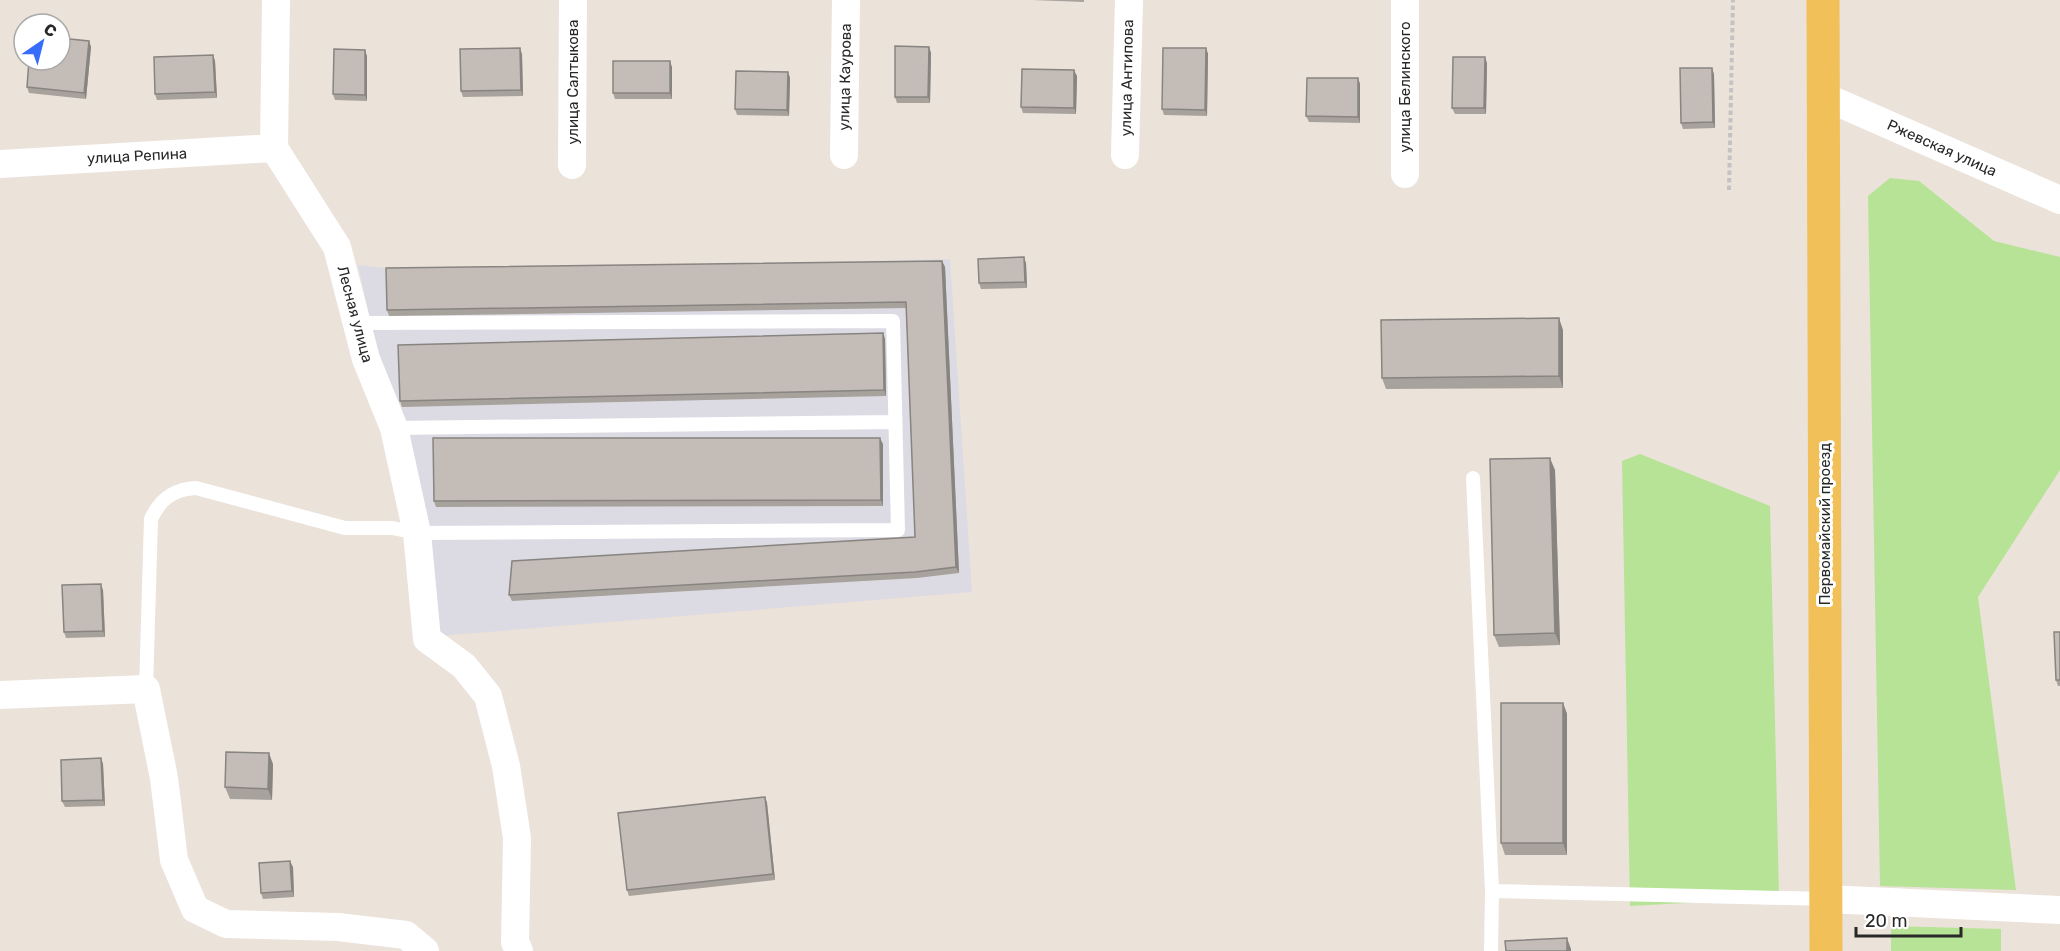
<svg xmlns="http://www.w3.org/2000/svg" width="2060" height="951" viewBox="0 0 2060 951" font-family="Rubik,sans-serif">
<rect width="100%" height="100%" fill="#ebe2da"/>
<path fill="#dcdbe3" d="M950,259L972,592L439,636L358,265L421,272Z"/>
<path fill="#b6e395" d="M1890,178L1919,181L1994,241L2060,257V470L1978,597L2016,890L1880,886L1868,196Z
M1640,454L1770,506L1779,898L1630,906L1622,461Z
M1891,926L2001,929V951H1891Z"/>
<g fill="none" stroke-linecap="round" stroke-linejoin="round">
<path stroke="#c3c3c3" stroke-width="4" stroke-dasharray="4.5 3" stroke-linecap="butt" d="M1729,190L1733,0"/>
<path stroke="#fff" stroke-width="14" d="M394,428L895,422
M1473,478L1492,891L1491,951
M146,689L151,519C160,499 174,489 196,488L345,528H392L417,533L898,530L893,321L357,323
M1492,891L1827,899"/>
<path stroke="#fff" stroke-width="28" d="M276,0L274,148L337,247L366,359L394,428L417,533L427,639L464,666L488,696L506,766L517,838L515,942L519,951
M1823,96L2060,200
M844,155L846,0
M1125,155L1129,0
M0,164L274,148
M572,165L573,0
M1405,174V0
M0,695L146,689L164,778L174,860L195,909L226,924L338,927L406,935L425,951
M1827,899L2060,910"/>
<path stroke="#f1c059" stroke-width="33" d="M1823,0L1826,951"/>
</g>
<path fill="#a8a29d" d="M1032,0H1084V2Z
M89,41L91,47L86,99L29,93L27,87Z
M929,47L931,53L930,103H897L895,97Z
M1206,48L1208,54L1207,116L1164,115L1162,109Z
M522,54L523,96L463,97L461,91Z
M213,55L215,61L217,98L157,100L155,94Z
M367,56V101L335,100L333,94Z
M1487,63L1486,114H1455L1452,108Z
M672,67V99H615L613,93Z
M788,72L790,78L789,116L737,115L735,109Z
M1714,74L1715,128L1683,129L1681,123Z
M1077,76L1076,114L1023,113L1021,107Z
M1358,78L1360,84V123L1309,122L1306,116Z
M942,261L945,267L959,573L917,578L512,601L509,595L915,537L906,308L389,316L387,310Z
M1026,263L1027,288L981,289L979,283Z
M1563,330V388L1386,389L1382,378Z
M883,333L885,339L886,396L402,407L400,401Z
M883,444V506L436,507L434,501Z
M1555,470L1560,645L1499,647L1494,635Z
M103,590L105,637L66,638L64,632Z
M2060,632V686H2058L2056,680Z
M1563,703L1567,714V855H1505L1501,843Z
M101,758L103,764L105,806L65,807L62,801Z
M273,764L272,800L230,799L225,787Z
M765,797L767,803L775,880L629,896L627,890Z
M293,867L294,897L263,899L261,893Z"/>
<path fill="#888480" d="M89,41L91,47L86,99L84,93Z
M929,47L931,53L930,103L928,97Z
M520,48L522,54L523,96L521,90Z
M1206,48L1208,54L1207,116L1205,110Z
M365,50L367,56V101L365,95Z
M213,55L215,61L217,98L215,92Z
M1485,57L1487,63L1486,114L1484,108Z
M670,61L672,67V99L670,93Z
M1712,68L1714,74L1715,128L1713,122Z
M1074,70L1077,76L1076,114L1074,108Z
M788,72L790,78L789,116L787,110Z
M1358,78L1360,84V123L1358,117Z
M1024,257L1026,263L1027,288L1025,282Z
M942,261L945,267L959,573L956,567Z
M1559,318L1563,330V388L1559,376Z
M883,333L885,339L886,396L884,390Z
M880,438L883,444V506L881,500Z
M1550,458L1555,470L1560,645L1555,633Z
M101,584L103,590L105,637L103,631Z
M1563,703L1567,714V855L1563,843Z
M269,753L273,764L272,800L268,789Z
M101,758L103,764L105,806L103,800Z
M765,797L767,803L775,880L773,874Z
M290,861L293,867L294,897L292,891Z
M1567,938L1571,949V951H1567Z"/>
<path fill="#c3bcb7" stroke="#888480" stroke-width="1.5" d="M60,38L89,41L84,93L27,87L29,60H60Z
M895,46L929,47L928,97H895Z
M520,48L521,90L461,91L460,49Z
M1163,48H1206L1205,110L1162,109Z
M334,49L365,50V95L333,94Z
M213,55L215,92L155,94L154,57Z
M1453,57H1485L1484,108H1452Z
M613,61H670V93H613Z
M1680,68H1712L1713,122L1681,123Z
M1022,69L1074,70V108L1021,107Z
M736,71L788,72L787,110L735,109Z
M1307,78H1358V117L1306,116Z
M1024,257L1025,282L979,283L978,259Z
M942,261L956,567L915,572L509,595L512,561L915,537L906,302L387,310L386,268Z
M1559,318V376L1382,378L1381,320Z
M883,333L884,390L400,401L398,345Z
M433,438H880L881,500L434,501Z
M1550,458L1555,633L1494,635L1490,459Z
M101,584L103,631L64,632L62,585Z
M2054,632H2060V680H2056Z
M1501,703H1563V843H1501Z
M226,752L269,753L268,789L225,787Z
M101,758L103,800L62,801L61,760Z
M765,797L773,874L627,890L618,813Z
M290,861L292,891L261,893L259,863Z
M1567,938V951H1506L1505,941Z"/>
<g text-anchor="middle" dominant-baseline="central" stroke-width="6" stroke-linejoin="round" paint-order="stroke">
<g font-size="15" fill="#282828" stroke="#fff">
<text transform="translate(845 77) rotate(-89)">улица Каурова</text>
<text transform="translate(1127 78) rotate(-89)">улица Антипова</text>
<text transform="translate(573 82) rotate(-90)">улица Салтыкова</text>
<text transform="translate(1405 87) rotate(-90)">улица Белинского</text>
<text transform="translate(1942 148) rotate(24)">Ржевская улица</text>
<text transform="translate(137 156) rotate(-3)">улица Репина</text>
<text transform="translate(355 314) rotate(75)">Лесная улица</text>
<text transform="translate(1825 524) rotate(-90)">Первомайский проезд</text>
</g>
</g>
<g transform="translate(42 42) rotate(35)"><circle r="28" fill="#ffffff" stroke="#a9a9a9" stroke-width="1.5"/>
<path d="M0-4.5L10 22L0 15L-10 22Z" fill="#376dfa"/>
<text y="-9" font-size="16" font-weight="bold" text-anchor="middle" fill="#282828">С</text>
</g>
<path d="M1856 927v9h105v-9" fill="none" stroke="#282828" stroke-width="3"/>
<text x="1865" y="927" font-size="18" fill="#282828" stroke="#ffffff" stroke-width="4.5" paint-order="stroke">20 m</text>
</svg>
